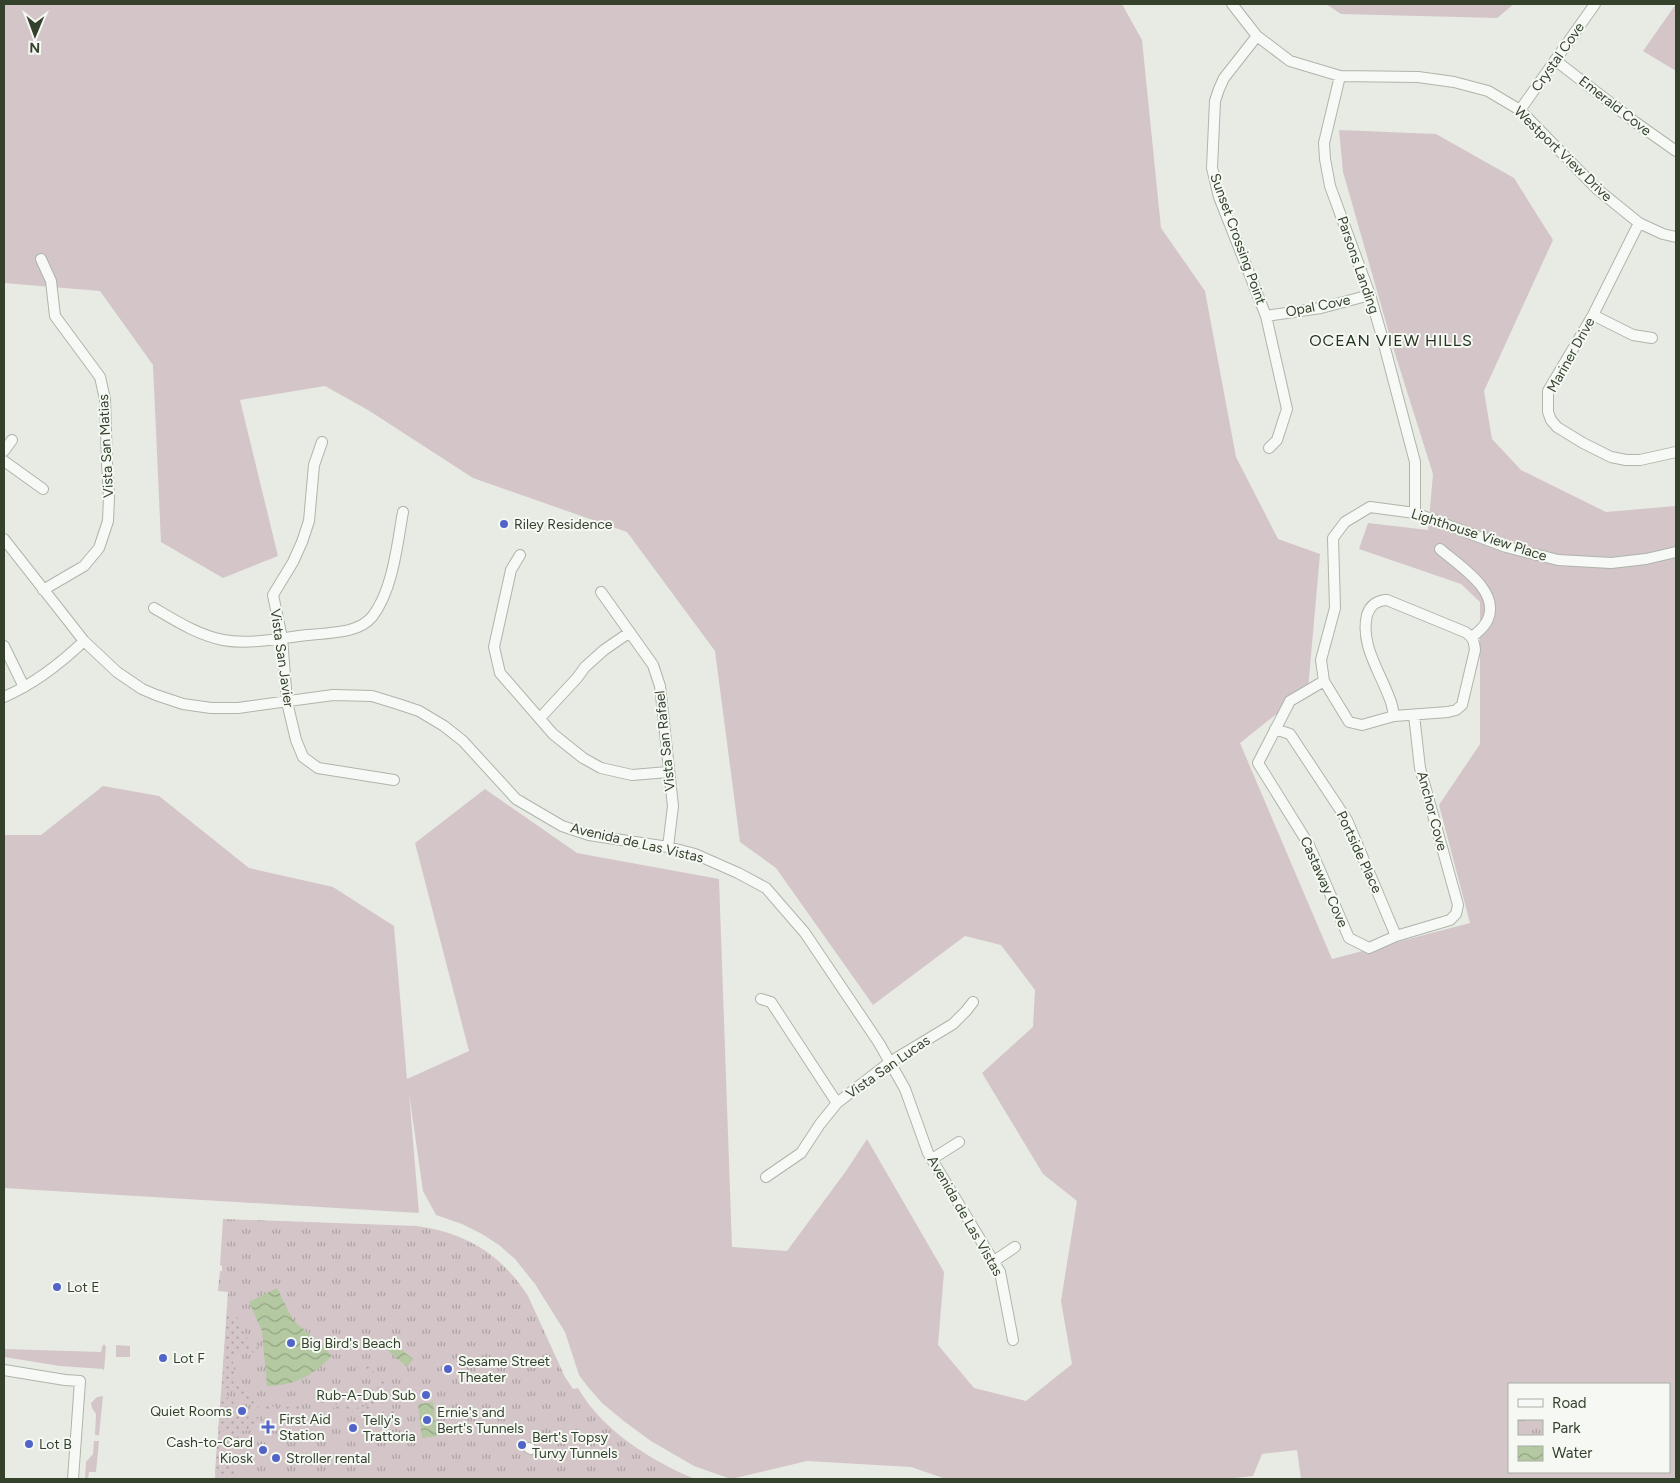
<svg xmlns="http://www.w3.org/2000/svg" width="1680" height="1483" viewBox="0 0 1680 1483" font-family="Figtree,sans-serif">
<defs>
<pattern id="park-tufts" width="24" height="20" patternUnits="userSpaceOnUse" patternTransform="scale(1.25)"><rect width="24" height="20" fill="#d4c5c9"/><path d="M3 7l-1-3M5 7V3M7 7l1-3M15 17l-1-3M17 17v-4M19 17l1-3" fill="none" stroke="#ada2a3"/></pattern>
<pattern id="garden-dots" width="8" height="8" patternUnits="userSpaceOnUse" patternTransform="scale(1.25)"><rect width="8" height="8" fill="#d4c5c9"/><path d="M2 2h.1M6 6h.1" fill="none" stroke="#ada2a3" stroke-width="1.8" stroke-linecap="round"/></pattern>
<pattern id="water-waves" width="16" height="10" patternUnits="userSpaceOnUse" patternTransform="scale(1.25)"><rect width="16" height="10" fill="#b4c8a1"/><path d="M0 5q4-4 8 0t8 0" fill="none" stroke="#93a483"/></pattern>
</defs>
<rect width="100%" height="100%" fill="#e7ebe4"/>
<path fill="#d4c5c9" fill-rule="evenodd" d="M4,4H1122L1142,40L1161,228L1205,291L1236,457L1278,539L1320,554L1308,689L1240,743L1332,959L1470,923L1439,805L1480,744V602L1461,584L1359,549L1368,523L1428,530L1433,474L1393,347L1343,172L1339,130L1436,134L1514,178L1553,240L1484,391L1492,439L1521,470L1606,512L1676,506V1479H1301L1297,1450L1262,1454L1253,1476L1226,1479H946L911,1467L807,1461L731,1479L694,1466L651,1441L625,1422L602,1403L588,1387L579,1375L565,1332L535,1284L515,1259L499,1245L482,1234L462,1224L436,1215L423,1191L409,1093L419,1213L4,1188V835H41L103,786L159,796L249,868L333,887L394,926L407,1079L469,1051L415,843L485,789L577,853L719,879L732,1247L787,1251L846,1171L867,1139L944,1272L938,1345L974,1388L1026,1401L1072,1364L1061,1301L1077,1201L1043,1174L982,1073L1033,1027L1035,990L1001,945L965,936L873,1005L776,868L740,842L715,651L627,532L473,478L368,410L325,386L240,400L278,556L223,578L161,542L153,365L100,291L4,283ZM1509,1384H1669V1472H1509Z
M1326,4H1514L1497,18L1341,14Z
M1676,4V71L1643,51Z
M104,1344L106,1347L104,1371L103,1369L60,1366L4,1357V1349L101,1352L102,1347Z
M116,1345L130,1346V1357H116Z
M103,1396L99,1435H95L96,1414L92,1408L91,1403L97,1397Z
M94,1441H99L96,1472H89L88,1479H85L86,1462L93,1454Z"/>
<path fill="url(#park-tufts)" d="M223,1219L417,1226C466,1233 501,1254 528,1296L565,1377L573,1389L578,1388C602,1430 651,1461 695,1479H215L228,1292L218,1291L220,1271H222V1266L220,1265Z"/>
<path fill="url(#garden-dots)" d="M227,1314C230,1315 233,1315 235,1316C247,1322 241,1343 260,1348L258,1355L241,1347C230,1353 232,1361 235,1372L233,1375V1382L260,1404L282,1408L293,1406L300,1404L301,1405L300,1410L264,1411L222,1385Z
M354,1363L373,1368L384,1378V1384L380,1400L386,1408L396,1412L394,1422L391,1426H385L381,1420L383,1411L376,1404L367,1412L368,1414L366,1420H363L358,1417L356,1412L339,1410L307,1396L309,1395C323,1401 336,1409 352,1403L354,1408C373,1408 375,1396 380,1380L379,1377L374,1373L355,1366Z
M222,1394L238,1405L237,1412L245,1416L248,1411L260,1419V1425H254V1430L242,1431L241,1437L239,1436L237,1439L230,1432L218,1431L221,1396Z
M217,1443L229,1444L232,1450L230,1453L232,1459L236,1460V1474H230L225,1478H220V1474H215Z"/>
<path fill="url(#water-waves)" d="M277,1288L293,1320L332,1355C315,1375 294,1386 267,1386L262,1331L249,1302Z
M393,1343L413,1359L407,1367L387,1350Z
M433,1402L437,1436L422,1438L418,1404Z"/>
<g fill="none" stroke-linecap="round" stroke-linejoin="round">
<g stroke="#aeb5a9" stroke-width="12">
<path id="minor" d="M1232,4L1257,36L1290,61L1340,76L1418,77L1454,82L1488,91L1520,110L1597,189L1639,223L1663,234L1676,237
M1257,36L1224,78L1219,89L1215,101L1212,168L1219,197L1266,316L1287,409L1277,440L1269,448
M1555,60L1635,122L1676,151
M1340,76L1324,143L1325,159L1330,186L1370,295L1381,333L1415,462V513
M1520,110L1595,4
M1639,223L1593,315L1548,391V412L1551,420L1557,427L1583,443L1611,457L1626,460H1640L1676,452
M41,259L51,281L55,316L100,377L105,399L107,463L109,497L108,521L99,548L84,566L43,590
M1593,315L1633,335L1652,338
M1266,316L1321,308L1370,295
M322,442L314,465L309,521L302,542L293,562L273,595L282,638L287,702L296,740L303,757L318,768L394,780
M4,451L12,440
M4,461L43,489
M4,539L84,641L117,672L142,689L156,695L183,704L211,708H238L333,695L372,696L398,704L419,711L444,726L463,741L516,799L562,826L589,835L668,847L695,854L738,873L766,888L805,933L879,1043L905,1089L928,1153L1000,1272L1013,1340
M1440,549C1458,565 1500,590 1488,619C1485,627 1478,632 1472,637
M520,555L511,570L494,647L500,673L553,734L583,758L601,768L632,775L668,772
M601,592L653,665L660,686L673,806L668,847
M154,608C176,621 198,635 223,640C250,645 280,638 307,635C321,634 336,633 349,630C357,628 366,624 372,617C393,590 397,545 403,512
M4,646L24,687
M1324,681L1290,701L1258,763L1309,845L1349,938L1369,948L1396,936L1450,920L1456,914L1458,905L1420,768L1414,715
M4,697C34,684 60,664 84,641
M1394,716C1393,710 1392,703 1389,697C1379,670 1360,644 1367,615C1370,605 1378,600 1387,600L1465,632C1473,637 1474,641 1475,650L1462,705L1456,710L1448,712L1394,716L1362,725L1349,722L1324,681L1321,660L1335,608L1333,538L1345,522L1370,507L1415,513L1506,547L1558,560L1611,563L1646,559L1676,552
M540,718L577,678L585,667L604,650L630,632
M1275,729L1290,734L1347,820L1396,936
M761,999L771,1002L837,1103
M932,1159L959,1142
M766,1177L801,1153L820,1124L837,1103L890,1062L953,1024L966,1011L973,1002
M994,1261L1015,1247
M4,1370L65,1380L80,1381L73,1479
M529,1448L531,1449"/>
</g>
<use href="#minor" stroke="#f7f9f6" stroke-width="10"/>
</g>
<g fill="#5264c7" stroke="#f5f8f3" stroke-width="2">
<circle cx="504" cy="524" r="5"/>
<circle cx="57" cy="1287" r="5"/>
<circle cx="291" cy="1343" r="5"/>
<circle cx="163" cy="1358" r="5"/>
<circle cx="448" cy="1369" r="5"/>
<circle cx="426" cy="1395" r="5"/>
<circle cx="242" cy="1411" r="5"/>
<circle cx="427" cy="1420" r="5"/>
<path d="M265.5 1419.5h5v5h5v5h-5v5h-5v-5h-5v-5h5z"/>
<circle cx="353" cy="1428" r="5"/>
<circle cx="29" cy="1444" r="5"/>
<circle cx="522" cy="1445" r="5"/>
<circle cx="263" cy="1450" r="5"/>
<circle cx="276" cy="1458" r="5"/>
</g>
<g text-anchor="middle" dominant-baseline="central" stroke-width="4" stroke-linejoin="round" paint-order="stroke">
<g font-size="14" fill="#34422c" stroke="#f5f8f3">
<text transform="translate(1558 57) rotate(-55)">Crystal Cove</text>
<text transform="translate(1615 106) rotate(38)">Emerald Cove</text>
<text transform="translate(1563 154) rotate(44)">Westport View Drive</text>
<text transform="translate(1238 239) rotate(70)">Sunset Crossing Point</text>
<text transform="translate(1358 265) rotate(71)">Parsons Landing</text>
<text transform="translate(1318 306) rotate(-11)">Opal Cove</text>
<text transform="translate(1571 355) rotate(-61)">Mariner Drive</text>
<text transform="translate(106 446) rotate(-93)">Vista San Matias</text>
<text transform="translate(1479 535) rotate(18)">Lighthouse View Place</text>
<text transform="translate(282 658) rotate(82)">Vista San Javier</text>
<text transform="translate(665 741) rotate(-96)">Vista San Rafael</text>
<text transform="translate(1432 811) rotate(75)">Anchor Cove</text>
<text transform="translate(637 843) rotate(13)">Avenida de Las Vistas</text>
<text transform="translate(1359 852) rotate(65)">Portside Place</text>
<text transform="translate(1324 882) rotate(66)">Castaway Cove</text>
<text transform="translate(888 1067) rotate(-35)">Vista San Lucas</text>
<text transform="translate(965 1216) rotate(60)">Avenida de Las Vistas</text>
</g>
<g font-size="14" fill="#34422c" stroke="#f5f8f3" text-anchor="start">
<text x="514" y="524">Riley Residence</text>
<text x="67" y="1287">Lot E</text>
<text x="301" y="1343">Big Bird's Beach</text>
<text x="173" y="1358">Lot F</text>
<text x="458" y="1361">Sesame Street<tspan x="458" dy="16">Theater</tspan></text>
<text x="416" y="1395" text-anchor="end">Rub-A-Dub Sub</text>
<text x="232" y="1411" text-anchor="end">Quiet Rooms</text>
<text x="437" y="1412">Ernie's and<tspan x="437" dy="16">Bert's Tunnels</tspan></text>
<text x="279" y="1419">First Aid<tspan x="279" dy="16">Station</tspan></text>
<text x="363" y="1420">Telly's<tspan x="363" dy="16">Trattoria</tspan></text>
<text x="532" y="1437">Bert's Topsy<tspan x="532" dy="16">Turvy Tunnels</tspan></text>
<text x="253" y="1442" text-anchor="end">Cash-to-Card<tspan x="253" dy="16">Kiosk</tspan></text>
<text x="39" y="1444">Lot B</text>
<text x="286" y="1458">Stroller rental</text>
</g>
<g font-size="16" letter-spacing="1" fill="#25331e" stroke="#f5f8f3">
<text x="1391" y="340">OCEAN VIEW HILLS</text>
</g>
</g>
<rect width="1680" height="1483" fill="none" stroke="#34422c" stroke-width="10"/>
<rect x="1508" y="1383" width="162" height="90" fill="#f5f8f3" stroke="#a8afa3"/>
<rect x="1518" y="1399" width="25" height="8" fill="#f7f9f6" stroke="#a8afa3"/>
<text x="1552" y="1408" font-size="15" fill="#34422c">Road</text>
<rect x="1518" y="1420" width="25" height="15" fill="url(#park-tufts)" stroke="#a8afa3"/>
<text x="1552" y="1433" font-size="15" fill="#34422c">Park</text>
<rect x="1518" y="1446" width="25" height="15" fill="url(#water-waves)" stroke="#a8afa3"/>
<text x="1552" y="1458" font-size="15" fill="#34422c">Water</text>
<g transform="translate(35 35) rotate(181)" stroke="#f5f8f3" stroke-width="4" paint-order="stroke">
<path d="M0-4L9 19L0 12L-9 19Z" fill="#34422c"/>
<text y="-8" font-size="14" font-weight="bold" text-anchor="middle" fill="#34422c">N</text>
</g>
</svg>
